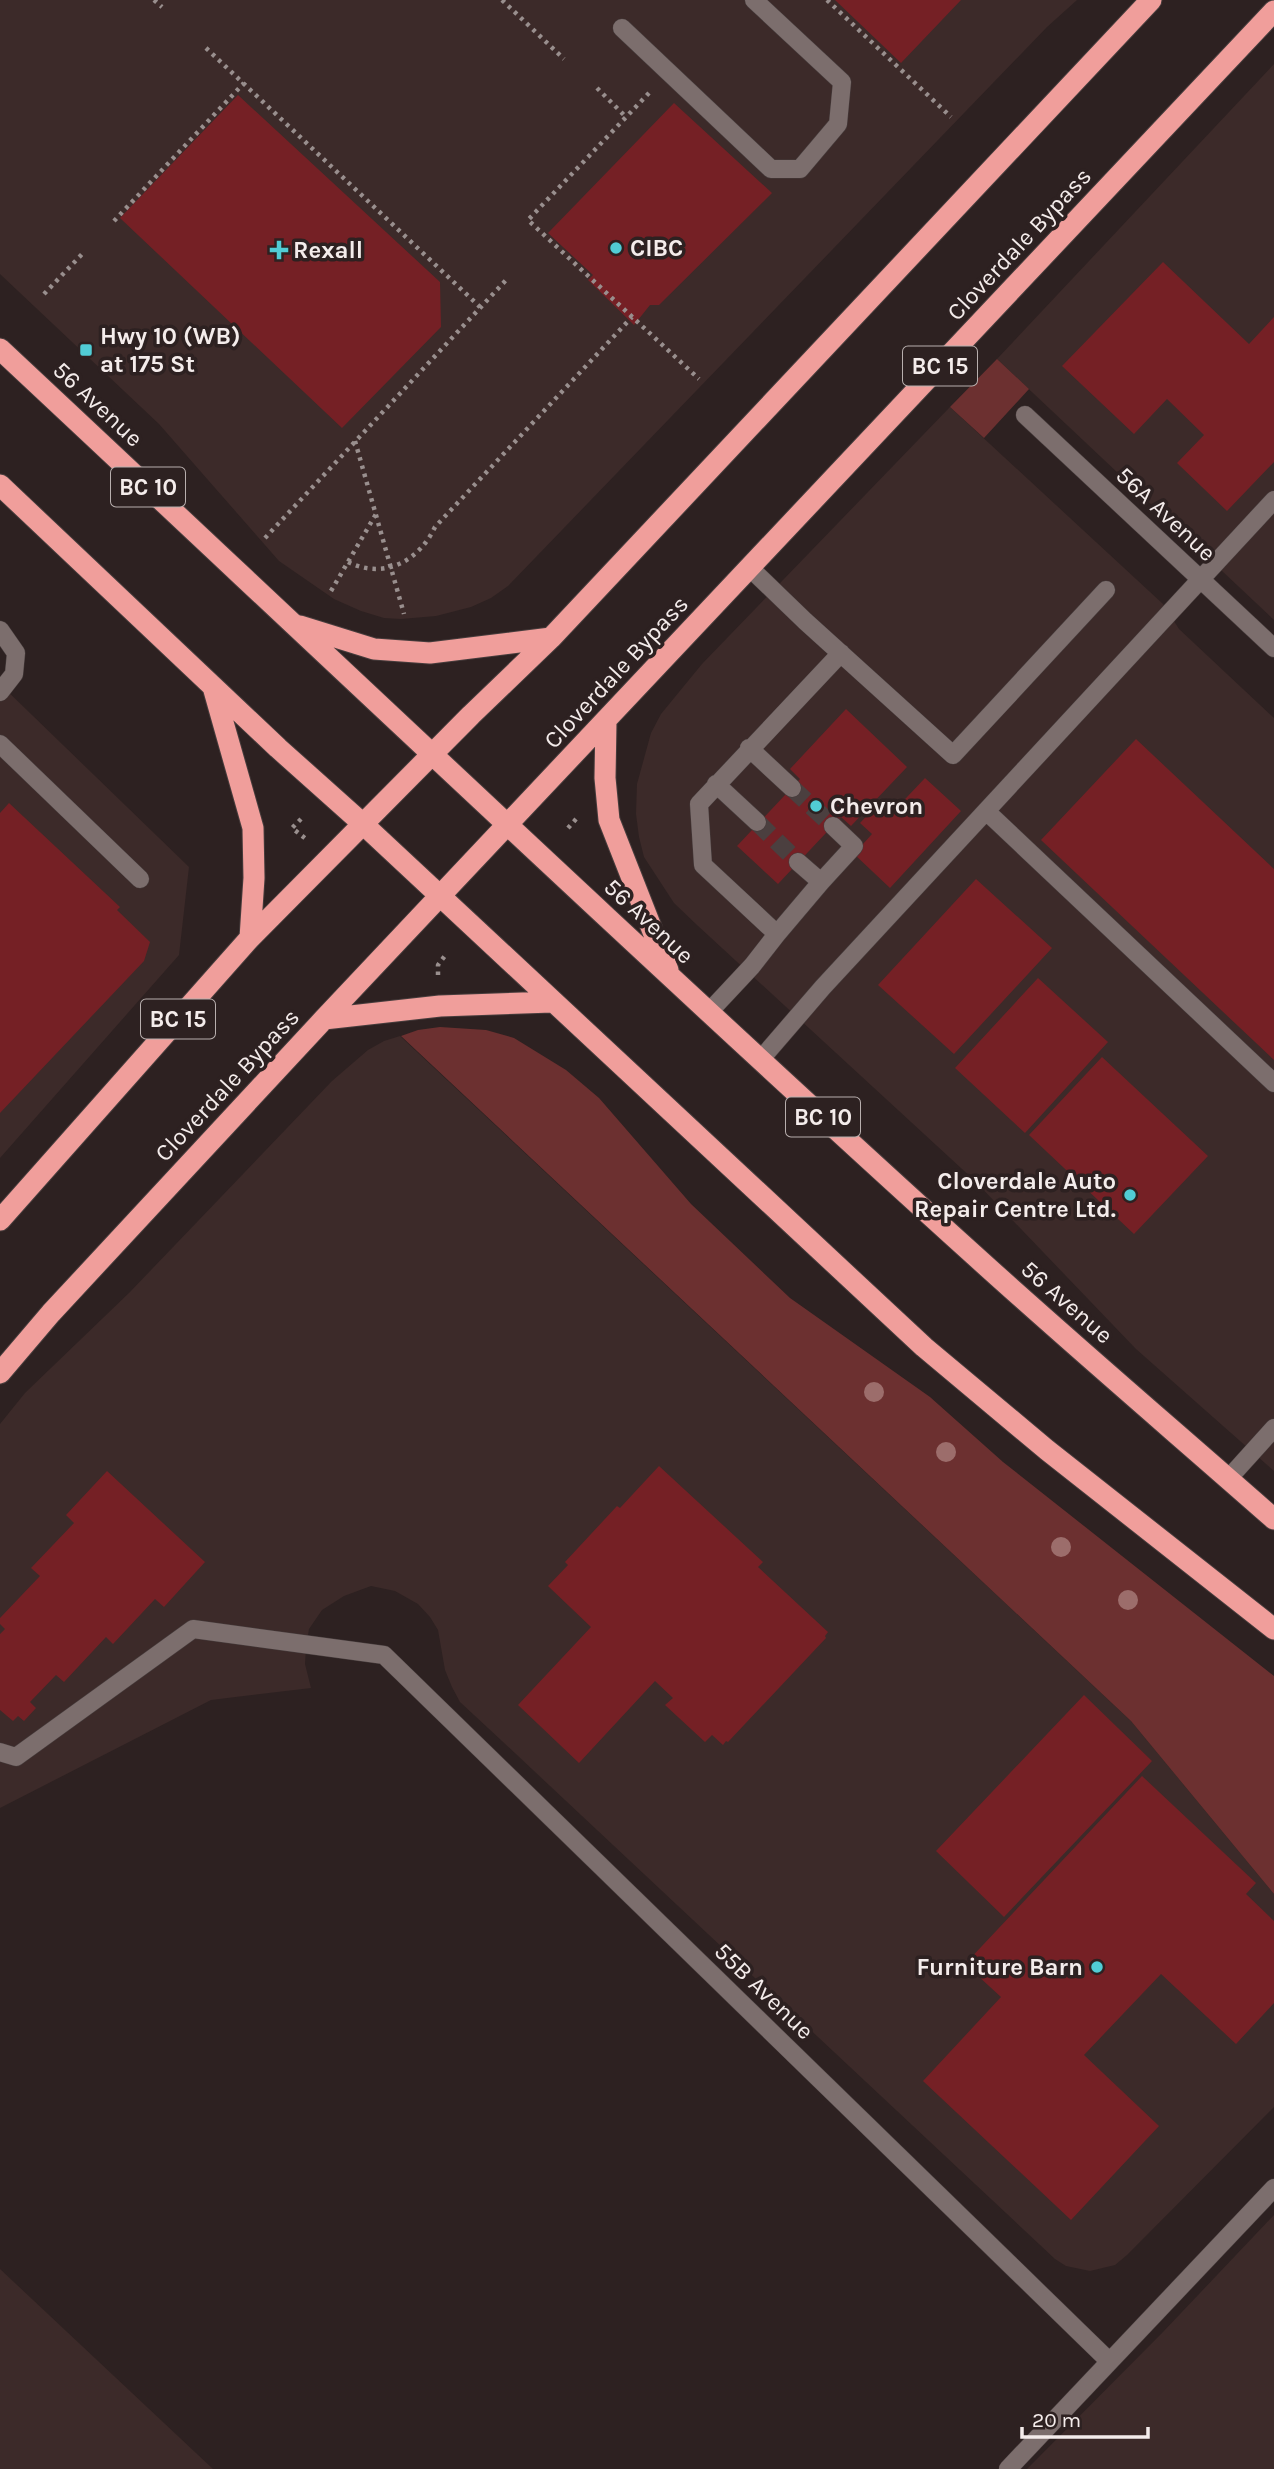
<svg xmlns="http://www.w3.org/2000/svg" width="1274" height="2469" viewBox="0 0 1274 2469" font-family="Karla,sans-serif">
<rect width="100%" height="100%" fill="#2d2121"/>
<path fill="#3c2a29" d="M0,0H1077L1047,27L508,586L491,598L471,607L436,616L401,619L384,618L361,611L334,599L279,561L159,424L0,274Z
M1274,64V620L997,359Z
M950,407L1163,604L1179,629L1274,718V1471L1136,1349L974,1180L697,925L674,903L644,857L639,837L636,814L637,784L651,733L661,714L702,664Z
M0,684L189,867L179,955L0,1158Z
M400,1036L1131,1721L1274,1894V2107L1127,2255L1115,2265L1090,2271L1066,2266L1055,2259L502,1741L460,1702L452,1687L445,1670L438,1630L430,1617L418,1604L395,1591L371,1586L344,1596L322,1610L309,1629L306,1648L305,1664L311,1688L211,1700L0,1808V1424L25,1393L130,1292L332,1081L368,1050L384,1041Z
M1274,2215V2469H1027L1163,2332Z
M0,2269L213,2469H0Z"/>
<path fill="#6c3030" d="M997,359L1029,389L984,438L950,407Z
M440,1027L486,1030L514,1038L566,1070L599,1098L691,1204L790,1298L930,1397L1003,1462L1274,1676V1894L1131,1721L401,1036L418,1030Z"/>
<path fill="#752025" d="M835,0H961L901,63Z
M238,95L440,282L441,327L342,428L120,218Z
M674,103L772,193L659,305H650L634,325L588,280L593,275L548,233Z
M1163,262L1249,344L1274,317V462L1227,511L1177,463L1204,435L1167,399L1134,434L1062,366Z
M846,709L907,767L851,826L841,817L778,884L737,846L800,779L790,769Z
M1136,739L1274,869V1060L1041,840Z
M925,778L961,811L890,888L854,854L872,834L860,823L878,804L890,815Z
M9,803L120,907L117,910L150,942L144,961L0,1113V813Z
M976,879L1052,948L954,1054L878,985Z
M1038,978L1108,1042L1025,1133L955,1068Z
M1102,1057L1208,1156L1134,1234L1029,1135Z
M659,1466L763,1562L758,1567L828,1632L825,1636L826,1638L728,1742L726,1741L723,1745L712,1735L705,1742L665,1705L673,1698L655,1681L579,1763L518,1705L591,1627L548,1586L568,1565L565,1562L617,1506L620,1508Z
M107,1471L205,1562L164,1607L155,1599L113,1644L106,1637L64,1682L56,1675L30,1702L36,1708L24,1721L18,1716L13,1721L0,1710V1634L5,1629L0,1624V1618L40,1576L31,1568L74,1523L66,1515Z
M1084,1695L1152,1761L1004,1917L936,1851Z
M1142,1776L1256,1883L1246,1894L1274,1921V2003L1236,2044L1161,1974L1084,2055L1159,2126L1071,2220L923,2081L1001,1997L965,1964Z"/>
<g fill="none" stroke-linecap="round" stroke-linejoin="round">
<path stroke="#4b3f3f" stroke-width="18" stroke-dasharray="18 9" stroke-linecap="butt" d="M792,788L833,826
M757,822L798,862"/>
<g stroke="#463c3c" stroke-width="19">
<path id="minor" d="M622,28L771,169H800L838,124L842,82L754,0
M1025,415L1274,648
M750,568L805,621L953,755L1106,590
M0,630L16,653L14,674L0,692
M0,744L140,879
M749,748L792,788
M716,784L757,822
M986,811L1274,1083
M798,862L821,882L777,934L703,865L699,804L841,653
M821,882L854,846L833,826
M709,1012L752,966L777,934
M761,1059L823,987L1274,500
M1228,1479L1274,1428
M0,1752L16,1757L193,1629L384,1655L1109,2361
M1008,2469L1274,2188"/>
</g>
<g stroke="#463c3c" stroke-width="23">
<path id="highway" d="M0,349C324,652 645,957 974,1255C1072,1344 1174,1431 1274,1519
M0,485L278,748L363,824L924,1347L1047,1450L1274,1629
M300,626L374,649L430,653L551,638
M213,687L253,828L254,878L250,938
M606,721L605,778L609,820L668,970
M324,1019L440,1006L552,1002
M0,1220L250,938L471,715L551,638L1151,0
M0,1373L51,1313L324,1019L1274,11"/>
</g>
<path stroke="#998f8e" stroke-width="4.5" stroke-dasharray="3.5 5" stroke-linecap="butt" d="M154,0L162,7
M502,0L564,59
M827,0L951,117
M206,48L480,307
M597,88L626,117
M649,93L528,220L699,379
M114,221L244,83
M44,294L85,251
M355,441L404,614
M265,538L508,278
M348,562C384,580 419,561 435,527L632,317
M331,591L376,514
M301,819L292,828L306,839
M568,828L577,818
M438,975V965L447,953"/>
<use href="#minor" stroke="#7c6e6d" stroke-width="18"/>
<use href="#highway" stroke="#f09e9b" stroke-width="21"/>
</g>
<g fill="#9c6d6b">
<circle cx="874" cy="1392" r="10"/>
<circle cx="946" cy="1452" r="10"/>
<circle cx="1061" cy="1547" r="10"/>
<circle cx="1128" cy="1600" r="10"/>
</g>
<g fill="#51ccd5" stroke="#2d2121" stroke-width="2.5">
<circle cx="616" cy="248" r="7"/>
<path d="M275.5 239.5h7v7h7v7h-7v7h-7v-7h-7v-7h7z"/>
<rect x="79" y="343" width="14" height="14" rx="3.5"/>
<circle cx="816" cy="806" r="7"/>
<circle cx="1130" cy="1195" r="7"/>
<circle cx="1097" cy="1967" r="7"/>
</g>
<g text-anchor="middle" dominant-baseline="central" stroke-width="7" stroke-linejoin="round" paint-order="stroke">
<g fill="#2d2121" stroke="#b8afae" stroke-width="2">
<rect x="903" y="346.5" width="74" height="39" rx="5"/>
<rect x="111" y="467.5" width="74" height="39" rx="5"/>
<rect x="141" y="999.5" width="74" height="39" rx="5"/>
<rect x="786" y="1097.5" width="74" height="39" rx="5"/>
</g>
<g font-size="23" font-weight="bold" fill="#f4eceb">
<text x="940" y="366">BC 15</text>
<text x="148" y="487">BC 10</text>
<text x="178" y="1019">BC 15</text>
<text x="823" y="1117">BC 10</text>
</g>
<g font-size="24" fill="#f4eceb" stroke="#2d2121">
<text transform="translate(1019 244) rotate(-47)">Cloverdale Bypass</text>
<text transform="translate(98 404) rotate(43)">56 Avenue</text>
<text transform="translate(1166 514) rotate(43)">56A Avenue</text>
<text transform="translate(616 672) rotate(-47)">Cloverdale Bypass</text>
<text transform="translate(649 921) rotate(43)">56 Avenue</text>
<text transform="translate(227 1085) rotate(-47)">Cloverdale Bypass</text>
<text transform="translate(1067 1302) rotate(41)">56 Avenue</text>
<text transform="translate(764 1991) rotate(44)">55B Avenue</text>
</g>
<g font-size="24" font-weight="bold" fill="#f4eceb" stroke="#2d2121" text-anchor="start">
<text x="630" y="248">CIBC</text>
<text x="293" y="250">Rexall</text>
<text x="100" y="336">Hwy 10 (WB)<tspan x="100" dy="28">at 175 St</tspan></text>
<text x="830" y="806">Chevron</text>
<text x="1116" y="1181" text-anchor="end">Cloverdale Auto<tspan x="1116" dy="28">Repair Centre Ltd.</tspan></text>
<text x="1083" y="1967" text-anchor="end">Furniture Barn</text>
</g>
</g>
<path d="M1022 2427v10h126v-10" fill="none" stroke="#f4eceb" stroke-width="3.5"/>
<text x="1032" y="2427" font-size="21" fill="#f4eceb" stroke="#2d2121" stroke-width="5" paint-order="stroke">20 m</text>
</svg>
